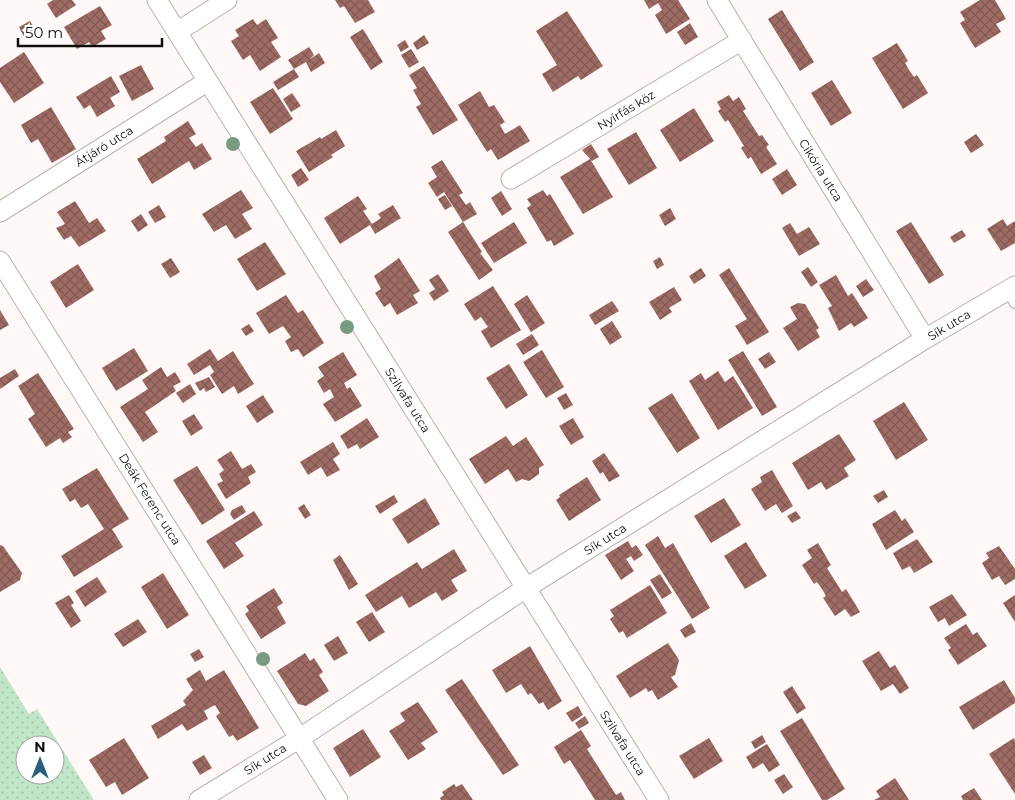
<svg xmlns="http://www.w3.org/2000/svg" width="1015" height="800" viewBox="0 0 1015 800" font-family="Montserrat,sans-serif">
<defs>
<pattern id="grass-dots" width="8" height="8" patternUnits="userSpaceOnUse" patternTransform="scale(1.25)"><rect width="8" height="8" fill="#c0e6c7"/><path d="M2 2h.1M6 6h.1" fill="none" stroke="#a4c4aa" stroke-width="1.8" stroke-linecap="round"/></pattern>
<pattern id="building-cross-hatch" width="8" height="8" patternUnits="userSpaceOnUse" patternTransform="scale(1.25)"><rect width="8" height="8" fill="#9f6c65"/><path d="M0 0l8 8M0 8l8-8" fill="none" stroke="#805752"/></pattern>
</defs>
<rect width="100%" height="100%" fill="#fff8f6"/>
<path fill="url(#grass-dots)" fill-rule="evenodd" d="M0,667L29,714L37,709L94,800H0ZM25,745H55V775H25Z"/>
<path fill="url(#building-cross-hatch)" d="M53,0H72L76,5L56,18L47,4Z
M335,0H368L375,12L355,23L344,6L340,8Z
M644,0H678L690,19L666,34L655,15L662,10L658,3L649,9Z
M980,0H995L1006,19L996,24L1001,32L975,48L960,23L965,20L960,12Z
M100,6L112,25L101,31L106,39L92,47L89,42L77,49L64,27Z
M782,10L814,62L800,71L768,19Z
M567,11L603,66L581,80L578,76L553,92L542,74L557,65L536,31Z
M253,19L257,25L266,19L278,38L271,42L281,57L260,71L250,55L243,60L231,41L239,36L235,30Z
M30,21L37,32L25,39L19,27Z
M690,23L698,37L685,45L677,32Z
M363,29L383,62L371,70L350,37Z
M424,35L429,43L417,50L413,43Z
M405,40L409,47L401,52L397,45Z
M897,43L908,61L905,63L909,70L914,77L917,75L928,93L903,109L872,58Z
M309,47L314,55L309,60L319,53L325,63L311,72L306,62L294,69L288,60Z
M411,49L419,62L409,68L401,55Z
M24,52L44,83L14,103L0,82V68Z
M141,65L154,89L132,101L119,76Z
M424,66L458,120L433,135L416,107L421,104L413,90L417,88L409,75Z
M294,69L299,77L278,90L273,82Z
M111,76L120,92L110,98L115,106L97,117L90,105L84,109L76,97Z
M832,80L852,113L831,126L811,93Z
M273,88L293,119L270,134L250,102Z
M480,91L489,107L494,105L505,122L500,125L505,134L520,125L530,141L498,160L491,149L487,152L458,105Z
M292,93L301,106L291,112L283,99Z
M729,95L733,101L739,97L746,109L743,111L759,136L762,135L769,145L766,147L777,164L761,174L751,157L748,159L741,148L744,146L728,120L725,122L718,111L721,109L717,102Z
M51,107L76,149L52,163L38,139L31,143L21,125Z
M694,108L714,141L680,162L660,130Z
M188,121L196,134L189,138L196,147L202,143L212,159L194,170L189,161L152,184L137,159L166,141L164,137Z
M336,130L345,146L331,155L333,157L309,172L296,151L320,137L321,139Z
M636,132L657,168L629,185L607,149Z
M976,134L984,145L971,153L964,142Z
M591,144L599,157L592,161L582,150Z
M590,159L613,197L583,214L560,177Z
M442,160L463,193L459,195L466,205L470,202L477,214L463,222L444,192L437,197L428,183L437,177L431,167Z
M301,168L309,180L298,187L291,175Z
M787,169L797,185L782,195L772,179Z
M241,190L253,208L242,214L252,229L235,239L226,225L214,232L202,214Z
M543,190L547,196L550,194L574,234L554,246L551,240L547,242L527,208L531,205L527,199Z
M501,191L512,209L502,216L491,198Z
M445,195L452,206L445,210L438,199Z
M358,196L367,209L363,211L372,224L381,218L378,214L393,205L401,218L375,234L370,225L340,244L324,218Z
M75,201L89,223L97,218L106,231L79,247L71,236L64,240L56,228L65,224L57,212Z
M159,205L166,217L155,223L148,212Z
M670,208L676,219L665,226L659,215Z
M141,214L148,225L138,232L131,221Z
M1003,219L1007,226L1015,221V243L1001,251L987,229Z
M463,222L482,252L480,253L493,270L479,280L448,232Z
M514,222L527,243L494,263L481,243Z
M911,222L944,275L929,284L896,231Z
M790,223L797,234L809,227L820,244L799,256L782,228Z
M962,230L966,236L954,243L950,237Z
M265,242L286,274L257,291L237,259Z
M660,257L664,265L657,269L653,261Z
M171,258L180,272L170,278L161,264Z
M399,258L420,291L413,295L418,303L397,315L390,303L384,307L375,293L381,289L374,276Z
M78,264L94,290L66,308L50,282Z
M808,267L818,282L811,287L801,272Z
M701,268L706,276L694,284L689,276Z
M729,268L769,332L747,345L735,326L747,319L719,275Z
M438,274L449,291L434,301L429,293L435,289L429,280Z
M836,275L848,296L852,293L868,318L854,327L851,323L839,331L828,308L832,306L819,285Z
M866,279L874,290L863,297L856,286Z
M493,286L521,330L491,348L481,331L488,327L481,317L475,321L464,304Z
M674,287L682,300L669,308L672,312L660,320L649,302Z
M286,295L298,313L303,310L324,343L303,357L298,349L291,352L285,341L291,337L283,326L269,334L256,313Z
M527,295L545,323L531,332L514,304Z
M612,301L619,311L595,325L589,315Z
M798,303L805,304L819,328L816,330L820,337L798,351L783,328L797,319L790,307Z
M0,310L9,325L0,330Z
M612,321L622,337L610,345L600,329Z
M249,324L254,331L246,336L241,329Z
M532,334L539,345L523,355L516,344Z
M134,348L148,371L116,391L102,368Z
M210,349L218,361L233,351L254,384L238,394L234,386L222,394L210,375L214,372L210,365L194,375L187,364Z
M542,350L564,387L546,398L523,362Z
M743,351L777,407L762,416L728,360Z
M343,352L357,375L344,383L347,389L350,387L362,406L335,422L323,404L334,397L330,389L324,393L317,381L324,376L318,367Z
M769,352L776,362L765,369L758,359Z
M509,364L528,395L506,409L486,378Z
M161,367L167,377L175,372L181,382L173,386L176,391L145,412L158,432L143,442L120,407L148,389L142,380Z
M15,369L19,376L0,389V378Z
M718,371L725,382L733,376L753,408L718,430L689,381L701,373L705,380Z
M38,373L74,429L68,432L72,437L63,443L60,438L46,447L28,419L35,414L18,386Z
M209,377L215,387L206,392L204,388L200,391L195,383Z
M190,384L196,394L183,403L176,393Z
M566,393L573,405L564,410L557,398Z
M672,393L700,438L677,453L648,408Z
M263,395L274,412L257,423L246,406Z
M904,402L928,440L896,460L873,421Z
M194,414L203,428L191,436L182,421Z
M367,418L379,437L360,449L357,444L348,449L340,436Z
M573,418L584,437L571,445L559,426Z
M839,434L856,460L844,468L849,476L826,490L821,482L808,490L792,463Z
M506,436L513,446L526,437L544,465L539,468V474L529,481L522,479L516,482L508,469L485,484L469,459Z
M333,442L340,454L333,459L340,470L327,477L321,467L308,475L300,462Z
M231,451L242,469L251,464L256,472L248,477L251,483L226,499L217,484L223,481L219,474L224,470L217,460Z
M604,453L620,476L609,482L603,472L600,474L592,461Z
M197,466L225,510L202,525L173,480Z
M97,468L129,519L112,529L123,547L74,577L61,556L104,529L88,504L81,508L75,499L70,502L62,489Z
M772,470L793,506L782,513L776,504L765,511L751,489L762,482L760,477Z
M587,477L601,500L569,521L556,500L560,497L559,495Z
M884,490L888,497L878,503L873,496Z
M394,495L398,502L380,514L375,506Z
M425,498L440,524L408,544L392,519Z
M724,498L741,525L711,543L694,516Z
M304,504L311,515L305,519L298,508Z
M242,505L246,512L234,520L230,514L232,510Z
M895,510L902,521L905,518L914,532L886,550L872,524Z
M254,511L263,525L235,543L244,556L224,569L206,541Z
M796,511L801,518L792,523L787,516Z
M658,536L665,548L673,543L710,608L692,619L645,545Z
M917,539L933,562L914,573L910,566L902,570L893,553Z
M628,541L632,548L636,545L643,555L634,561L631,556L626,559L634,571L621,580L605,555Z
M746,542L767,576L745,589L724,556Z
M818,543L831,565L827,568L842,592L846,589L860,612L851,617L845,609L835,616L823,598L826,596L822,589L817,582L814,584L802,565L812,558L807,550Z
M0,545L3,546L22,573L20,580L0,592Z
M999,546L1015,569V579L1005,585L999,576L992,580L982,563L989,558L986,553Z
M454,549L467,571L451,580L458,591L442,601L436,592L409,608L402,596L376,612L365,595L417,562L422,569Z
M340,555L358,584L349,590L333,560Z
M163,573L189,615L167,629L141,587Z
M660,574L672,593L662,599L650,580Z
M97,577L107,592L85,607L75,591Z
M650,585L667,613L627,638L623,631L619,633L610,619L614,616L610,610Z
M274,588L283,603L277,607L286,623L261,639L245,614L249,611L246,606Z
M952,594L967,615L949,626L945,618L938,622L929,607Z
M69,595L74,603L71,605L81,621L71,628L55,603Z
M1015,595V622L1003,603Z
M372,612L385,632L369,642L356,622Z
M138,619L147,632L123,647L114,634Z
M691,623L696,632L685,638L680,630Z
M966,624L973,635L977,632L987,646L958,665L948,650L951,648L944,638Z
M338,636L348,653L334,661L324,645Z
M668,643L679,660L675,675L671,677L678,687L658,700L652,690L648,692L646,688L630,698L616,676Z
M530,646L562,701L548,710L543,702L539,704L531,693L528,695L521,684L506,693L492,670Z
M199,649L204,657L195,662L190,654Z
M879,651L890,668L895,665L909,688L900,694L893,684L881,691L862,661Z
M305,653L310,661L314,658L323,672L319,675L329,691L306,706L298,704L277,671Z
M200,670L206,681L224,670L259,728L237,741L233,735L229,737L216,716L220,713L215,705L204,711L208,719L187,731L182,724L158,739L151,726L186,705L183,701L193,690L186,679Z
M462,679L519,765L503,775L445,690Z
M1004,680L1015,698V703L973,730L959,707Z
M792,686L806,708L797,714L783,692Z
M418,702L438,732L421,743L426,749L408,760L389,731L405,721L400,713Z
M578,706L583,715L572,722L566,713Z
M585,716L589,723L579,729L575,723Z
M802,718L845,789L827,800H822L780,731Z
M363,729L381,757L350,777L333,748Z
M581,730L591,746L587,749L616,795L621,792L625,800H595L570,760L564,764L554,747Z
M762,735L766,742L755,749L751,742Z
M124,738L149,778L122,795L115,782L106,787L89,760Z
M709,738L723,761L694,779L679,756Z
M1014,738L1015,741V794L989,754Z
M767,744L780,765L769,772L763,763L753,769L746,757Z
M204,755L212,768L200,775L192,762Z
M784,774L793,787L783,794L774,780Z
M895,778L909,800H874L880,797L876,791Z
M454,784L456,787L462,784L473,800H441L440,798L444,795L442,792Z
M974,788L982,800H963L961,796Z"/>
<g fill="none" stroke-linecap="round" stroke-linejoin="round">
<g stroke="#b7b1af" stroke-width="12">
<path id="service" d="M1007,290L1015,303"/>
</g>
<g stroke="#b7b1af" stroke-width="21">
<path id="minor" d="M157,0L659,800
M717,0L925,339
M177,32L227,0
M511,179L742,40
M0,212L208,81
M0,261L338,800
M199,800L300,738L526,588L925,339L1015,286"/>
</g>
<use href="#service" stroke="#fff" stroke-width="10"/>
<use href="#minor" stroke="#fff" stroke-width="19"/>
</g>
<g fill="#789a82">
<circle cx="233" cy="144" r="7"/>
<circle cx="347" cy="327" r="7"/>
<circle cx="263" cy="659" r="7"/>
</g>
<g text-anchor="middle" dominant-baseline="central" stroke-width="4.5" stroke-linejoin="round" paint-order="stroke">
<g font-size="12" fill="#110f0e" stroke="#fff">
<text transform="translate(626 110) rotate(-31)">Nyírfás köz</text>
<text transform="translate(104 146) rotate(-32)">Átjáró utca</text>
<text transform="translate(821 170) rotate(58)">Cikória utca</text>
<text transform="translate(949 325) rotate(-31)">Sík utca</text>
<text transform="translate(408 400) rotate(58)">Szilvafa utca</text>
<text transform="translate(150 499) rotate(58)">Deák Ferenc utca</text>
<text transform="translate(605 539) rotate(-32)">Sík utca</text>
<text transform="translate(623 743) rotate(58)">Szilvafa utca</text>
<text transform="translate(265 759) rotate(-32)">Sík utca</text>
</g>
</g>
<g transform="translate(40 760)"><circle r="24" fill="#ffffff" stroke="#a09f9f"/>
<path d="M0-4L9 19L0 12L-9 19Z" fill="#285f79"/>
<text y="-8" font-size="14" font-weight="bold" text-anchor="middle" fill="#110f0e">N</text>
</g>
<path d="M18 38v8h144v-8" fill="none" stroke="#110f0e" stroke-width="2.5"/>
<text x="25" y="38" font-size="15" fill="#110f0e" stroke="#ffffff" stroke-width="4" paint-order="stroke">50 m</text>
</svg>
